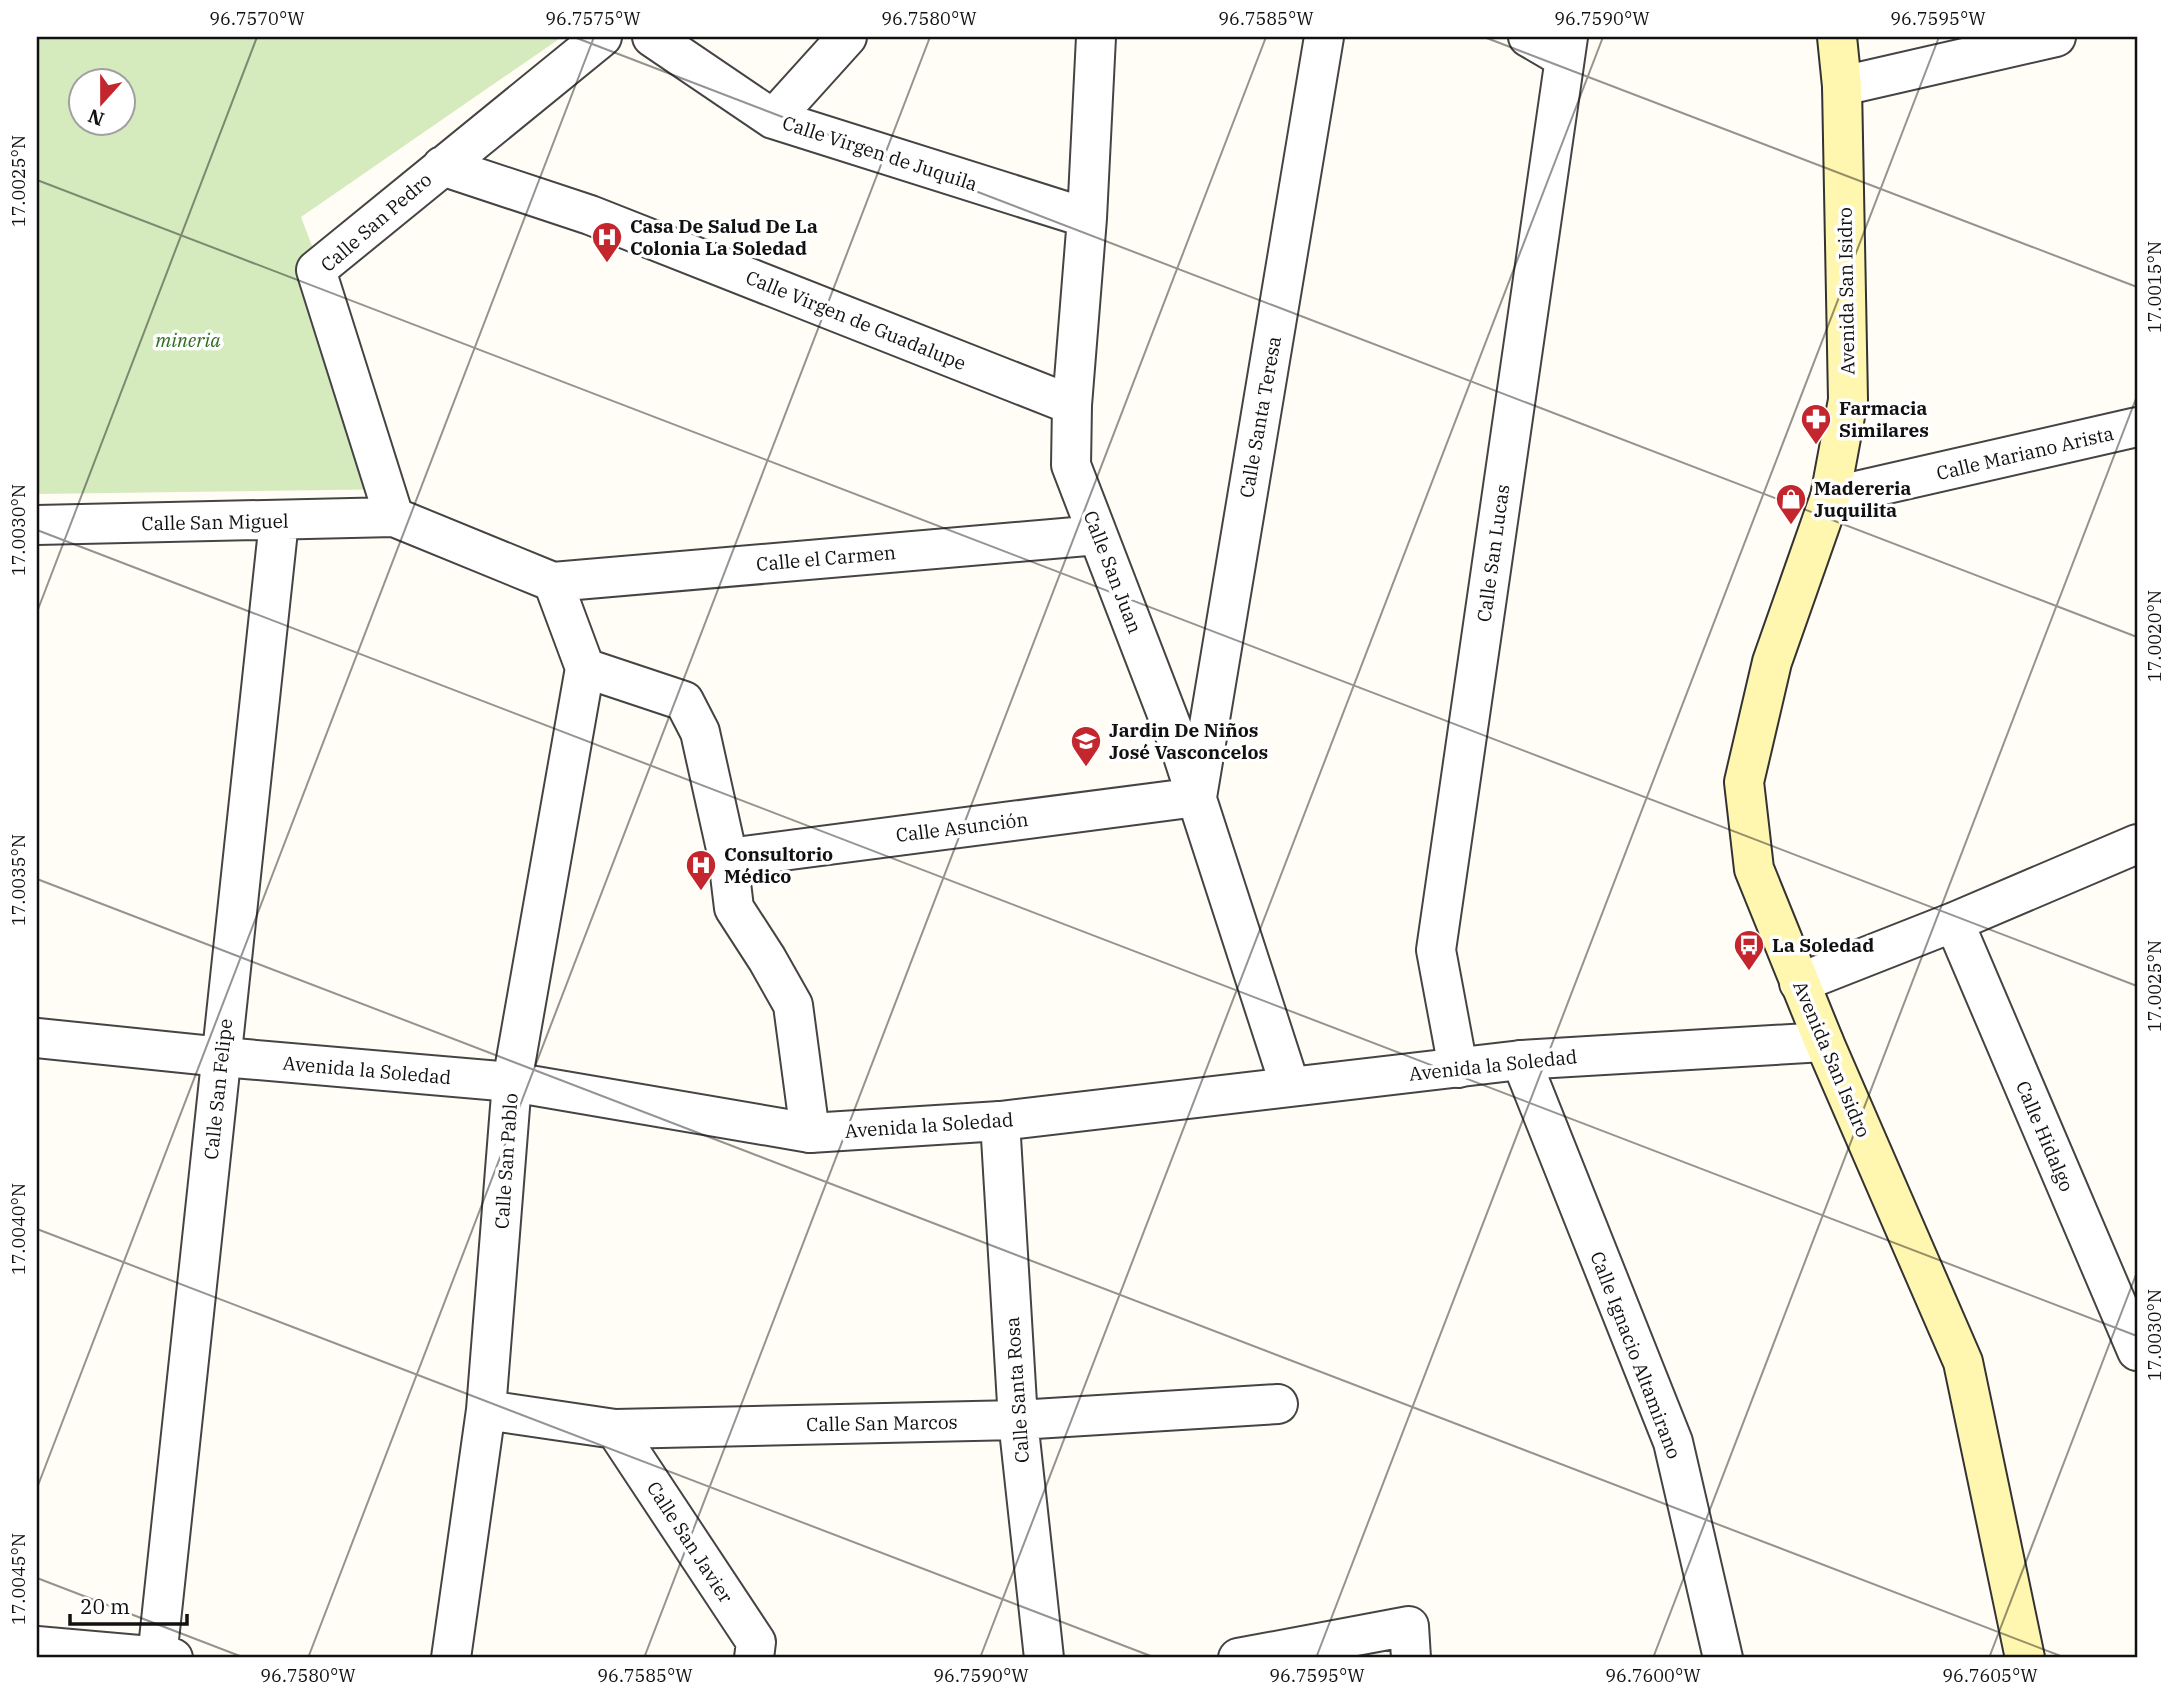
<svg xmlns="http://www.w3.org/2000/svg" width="2174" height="1695" viewBox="0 0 2174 1695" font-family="'IBM Plex Serif',serif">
<rect width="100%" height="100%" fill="#fffdf5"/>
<path fill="#d5ebbd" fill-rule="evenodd" d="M37,37H562L301,217L405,489L37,494ZM80,80H122V122H80Z"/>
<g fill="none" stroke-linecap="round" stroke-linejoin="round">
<g stroke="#444" stroke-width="42">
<path id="minor" d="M652,37L773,119L1087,218
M1096,37L1087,218L1072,405L1071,465L1183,756L1290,1086
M1528,37L1564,58
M1842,86L2056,37
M773,119L847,37
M442,166L590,215L1072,405
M1830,497L2137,427
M394,517L316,270L602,37
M37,525L394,517L553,582L585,668L684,701L700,732L728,858L734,908L767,959L793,1005L810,1133
M553,582L1098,535
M728,858L1197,797L1324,37
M1954,922L2137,1351
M1799,983L1954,922L2137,844
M1521,1060L1673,1442L1723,1658
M1458,1068L1436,950L1568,37
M1000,1121L1018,1420L1044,1658
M486,1410L615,1429L1018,1420L1278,1404
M615,1429L756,1642L754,1658
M37,1646L173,1658
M157,1658L279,521
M451,1658L486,1410L512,1082L585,668
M1238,1658L1409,1626L1411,1658"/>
</g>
<g stroke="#444" stroke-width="42">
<path id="tertiary" d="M37,1038L222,1057L512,1082L810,1133L1000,1121L1521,1060L1824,1042"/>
</g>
<g stroke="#333" stroke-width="42">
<path id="secondary" d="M1837,37L1842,86L1848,400L1830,497L1772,662L1744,782L1754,869L1824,1042L1963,1362L2025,1658"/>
</g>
<use href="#minor" stroke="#fff" stroke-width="38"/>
<use href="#tertiary" stroke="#fff" stroke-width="38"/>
<use href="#secondary" stroke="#fff6b0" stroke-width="38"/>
</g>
<path fill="none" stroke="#111" stroke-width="2" stroke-opacity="0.45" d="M574,37L2137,637M1484,37L2137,287M37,180L2137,986M37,530L2137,1336M37,612L257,37M37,879L2066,1658M37,1229L1156,1658M37,1488L594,37M37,1578L245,1658M308,1658L930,37M644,1658L1266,37M980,1658L1603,37M1316,1658L1939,37M1653,1658L2137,396M1989,1658L2137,1272"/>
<defs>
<g id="hospital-pin" transform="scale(1.575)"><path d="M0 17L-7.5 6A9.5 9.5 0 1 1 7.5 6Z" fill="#c4262e" stroke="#fff"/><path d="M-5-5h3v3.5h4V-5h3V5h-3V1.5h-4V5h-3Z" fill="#fff"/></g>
<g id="pharmacy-pin" transform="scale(1.575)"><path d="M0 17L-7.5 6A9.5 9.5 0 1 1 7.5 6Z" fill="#c4262e" stroke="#fff"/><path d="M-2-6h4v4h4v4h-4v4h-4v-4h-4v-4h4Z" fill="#fff"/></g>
<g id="shop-pin" transform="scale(1.575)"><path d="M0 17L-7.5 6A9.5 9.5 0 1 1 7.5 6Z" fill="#c4262e" stroke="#fff"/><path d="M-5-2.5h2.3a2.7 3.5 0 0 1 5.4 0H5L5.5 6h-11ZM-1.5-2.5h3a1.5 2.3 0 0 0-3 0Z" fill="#fff"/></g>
<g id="school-pin" transform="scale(1.575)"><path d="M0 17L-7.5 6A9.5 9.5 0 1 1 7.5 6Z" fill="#c4262e" stroke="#fff"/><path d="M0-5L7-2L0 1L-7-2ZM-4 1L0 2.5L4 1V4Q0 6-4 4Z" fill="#fff"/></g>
<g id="bus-pin" transform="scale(1.575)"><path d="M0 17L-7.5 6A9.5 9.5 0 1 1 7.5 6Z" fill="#c4262e" stroke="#fff"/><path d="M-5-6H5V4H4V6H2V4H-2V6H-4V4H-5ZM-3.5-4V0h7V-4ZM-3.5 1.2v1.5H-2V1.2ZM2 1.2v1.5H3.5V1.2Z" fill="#fff"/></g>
</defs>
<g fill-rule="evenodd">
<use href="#hospital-pin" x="607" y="237"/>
<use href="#pharmacy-pin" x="1816" y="419"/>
<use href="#shop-pin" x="1791" y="499"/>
<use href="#school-pin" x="1086" y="741"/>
<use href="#hospital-pin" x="701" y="865"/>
<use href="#bus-pin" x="1749" y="945"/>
</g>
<g text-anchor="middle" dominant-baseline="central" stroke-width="7" stroke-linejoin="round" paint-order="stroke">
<g font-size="19" fill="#111" stroke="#fff">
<text transform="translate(880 153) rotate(18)">Calle Virgen de Juquila</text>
<text transform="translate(376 222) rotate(-41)">Calle San Pedro</text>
<text transform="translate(1846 291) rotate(-91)">Avenida San Isidro</text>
<text transform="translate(856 320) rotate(22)">Calle Virgen de Guadalupe</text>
<text transform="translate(1260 417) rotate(-80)">Calle Santa Teresa</text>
<text transform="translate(2025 453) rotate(-13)">Calle Mariano Arista</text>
<text transform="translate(215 522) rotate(-1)">Calle San Miguel</text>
<text transform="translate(1493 553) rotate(-82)">Calle San Lucas</text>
<text transform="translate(826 558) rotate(-5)">Calle el Carmen</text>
<text transform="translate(1113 572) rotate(69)">Calle San Juan</text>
<text transform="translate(962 827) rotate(-7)">Calle Asunción</text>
<text transform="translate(1832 1059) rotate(67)">Avenida San Isidro</text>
<text transform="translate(1493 1065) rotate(-6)">Avenida la Soledad</text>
<text transform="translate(367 1070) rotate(5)">Avenida la Soledad</text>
<text transform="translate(218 1089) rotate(-84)">Calle San Felipe</text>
<text transform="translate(929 1125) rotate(-4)">Avenida la Soledad</text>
<text transform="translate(2045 1136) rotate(67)">Calle Hidalgo</text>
<text transform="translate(506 1161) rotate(-86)">Calle San Pablo</text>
<text transform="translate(1636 1355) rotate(69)">Calle Ignacio Altamirano</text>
<text transform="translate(1017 1390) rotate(-94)">Calle Santa Rosa</text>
<text transform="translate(882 1423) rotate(-1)">Calle San Marcos</text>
<text transform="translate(690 1542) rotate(57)">Calle San Javier</text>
</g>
<g font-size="19" font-weight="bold" fill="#111" stroke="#fff" text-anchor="start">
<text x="630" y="226">Casa De Salud De La<tspan x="630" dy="22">Colonia La Soledad</tspan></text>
<text x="1839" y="408">Farmacia<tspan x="1839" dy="22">Similares</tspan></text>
<text x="1814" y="488">Madereria<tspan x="1814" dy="22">Juquilita</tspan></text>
<text x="1109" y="730">Jardin De Niños<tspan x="1109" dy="22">José Vasconcelos</tspan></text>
<text x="724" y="854">Consultorio<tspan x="724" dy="22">Médico</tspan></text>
<text x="1772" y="945">La Soledad</text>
</g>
<g font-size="19" font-style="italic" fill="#2f6b1f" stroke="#fff">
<text x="188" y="340">mineria</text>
</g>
</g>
<rect width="2174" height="1695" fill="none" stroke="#ffffff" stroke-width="77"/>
<g transform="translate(102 102) rotate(201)"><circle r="33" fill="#ffffff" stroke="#a0a0a0" stroke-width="2"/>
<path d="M0-5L12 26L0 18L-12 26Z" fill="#c4262e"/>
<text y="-10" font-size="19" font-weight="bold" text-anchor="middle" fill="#111111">N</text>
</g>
<path d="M70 1614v10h117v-10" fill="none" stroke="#111111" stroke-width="3.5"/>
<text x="80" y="1614" font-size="21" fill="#111111" stroke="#ffffff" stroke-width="5" paint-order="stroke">20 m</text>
<rect x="38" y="38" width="2098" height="1618" fill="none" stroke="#111" stroke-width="2.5"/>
<g font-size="18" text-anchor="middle" fill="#111">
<text x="257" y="25">96.7570°W</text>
<text x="593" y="25">96.7575°W</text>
<text x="929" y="25">96.7580°W</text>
<text x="1266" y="25">96.7585°W</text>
<text x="1602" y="25">96.7590°W</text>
<text x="1938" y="25">96.7595°W</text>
<text transform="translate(19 181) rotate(-90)" y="6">17.0025°N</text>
<text transform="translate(2155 287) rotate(-90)" y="6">17.0015°N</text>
<text transform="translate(19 530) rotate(-90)" y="6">17.0030°N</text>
<text transform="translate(2155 636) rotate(-90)" y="6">17.0020°N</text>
<text transform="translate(19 880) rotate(-90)" y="6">17.0035°N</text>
<text transform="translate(2155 986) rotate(-90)" y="6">17.0025°N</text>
<text transform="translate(19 1229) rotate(-90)" y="6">17.0040°N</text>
<text transform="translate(2155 1335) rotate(-90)" y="6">17.0030°N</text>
<text transform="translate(19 1579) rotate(-90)" y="6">17.0045°N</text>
<text x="308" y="1682">96.7580°W</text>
<text x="645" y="1682">96.7585°W</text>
<text x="981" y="1682">96.7590°W</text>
<text x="1317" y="1682">96.7595°W</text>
<text x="1653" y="1682">96.7600°W</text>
<text x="1990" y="1682">96.7605°W</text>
</g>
</svg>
